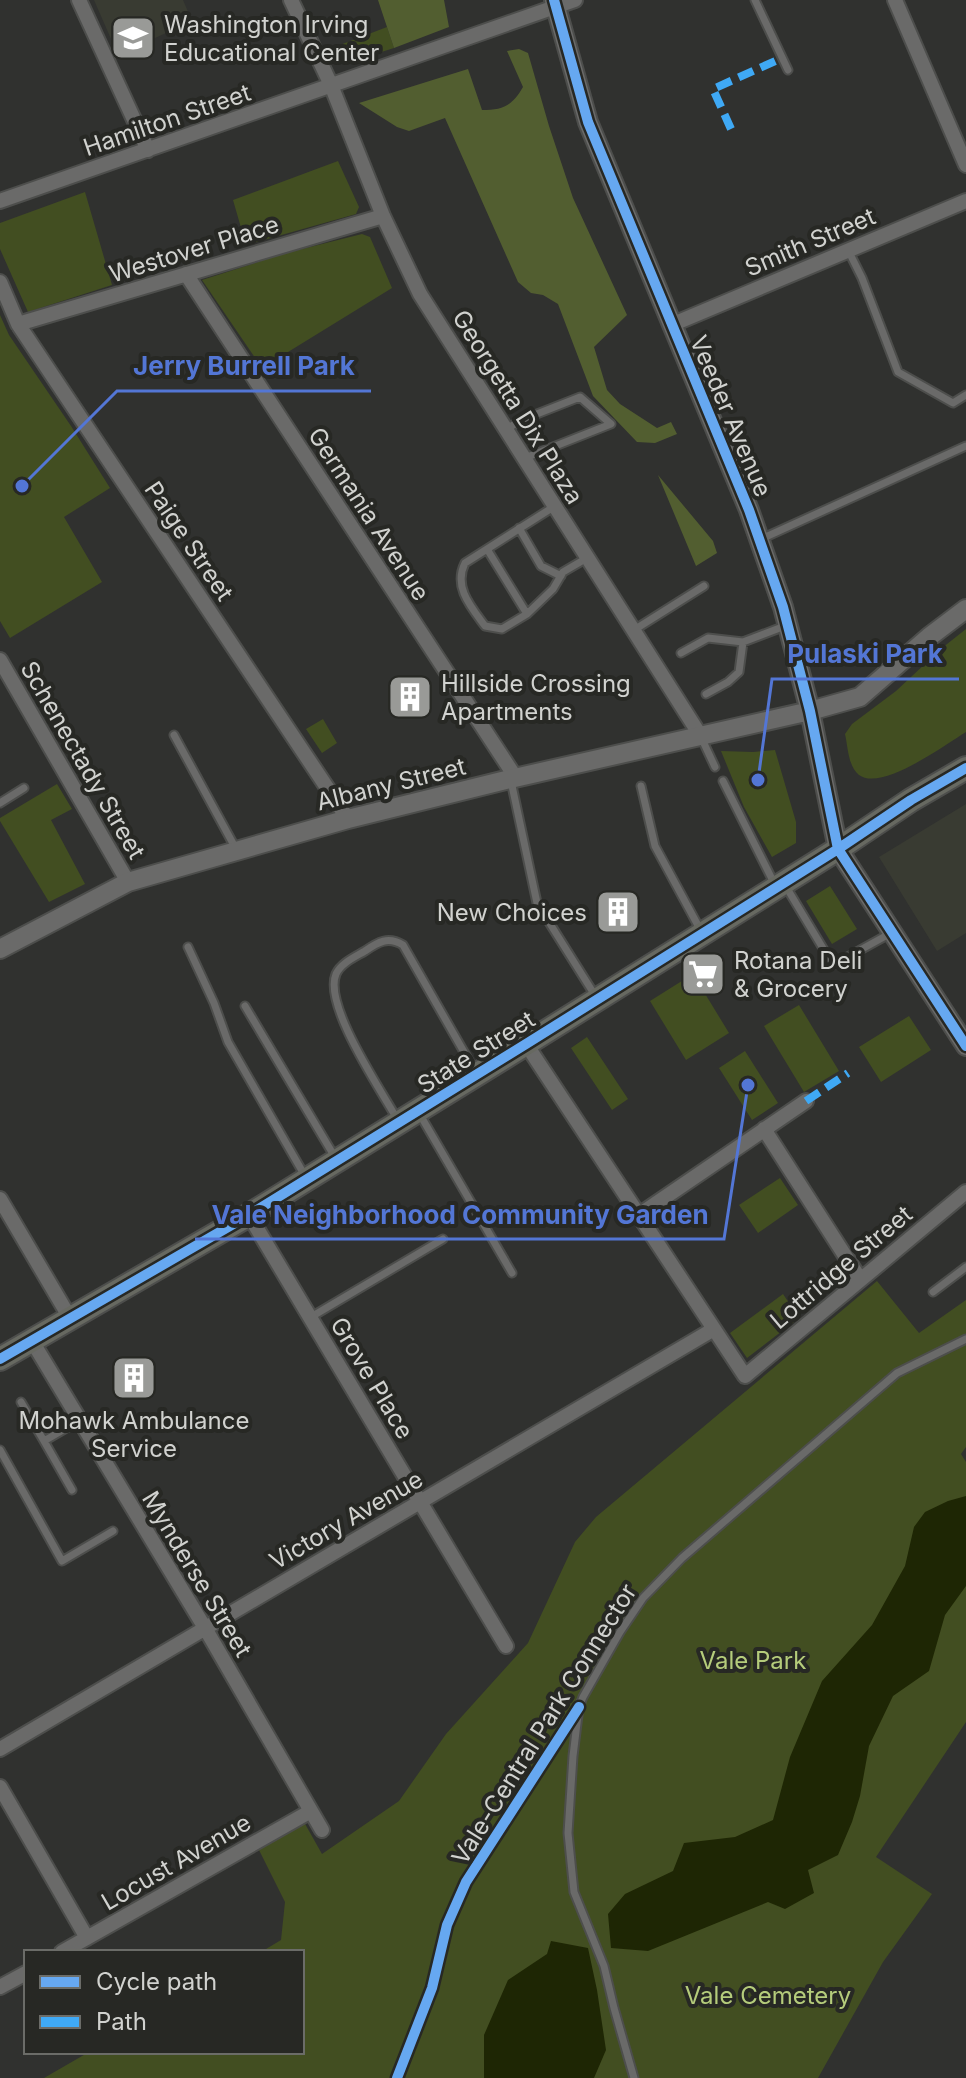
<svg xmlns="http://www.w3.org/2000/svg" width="966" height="2078" viewBox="0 0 966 2078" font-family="Inter,sans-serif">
<rect width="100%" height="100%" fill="#30312f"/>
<path fill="#393b32" d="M94,0H183L192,21L118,55Z
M966,804V933L937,951L879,857Z"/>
<path fill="#424e21" d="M387,27L394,48L347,63L338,62L332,48Z
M338,161L359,207L356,214L246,245L233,200Z
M85,192L112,285L28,312L0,249V223Z
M362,234L370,237L392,288L262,368L202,280L286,253Z
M0,315L9,335L71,426L110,488L64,517L102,582L10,638L0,621Z
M966,629V732C946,744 882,792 859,775C848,766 848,747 845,734L852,724L896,691L942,648Z
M323,719L337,743L322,753L306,729Z
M775,750L796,822V843L772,857L744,807L721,751L753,752Z
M57,784L72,809L51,820L85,884L49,902L0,821V818Z
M830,886L857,929L832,944L806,901Z
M693,974L729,1033L686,1060L650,1001Z
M799,1005L839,1071L804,1092L764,1026Z
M909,1016L931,1050L881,1082L859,1047Z
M587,1037L628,1099L612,1110L571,1048Z
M745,1051L778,1103L752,1120L719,1068Z
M780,1178L798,1205L758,1233L739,1205Z
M877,1281L919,1333L966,1300V1447L961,1454L966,1462V1722L876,1857L932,1894L883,1962L818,2078H44L89,2052H302V1952H261L281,1940L285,1902L259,1850L304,1822L322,1854L399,1801L446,1734L528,1643L575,1542L596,1517Z
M783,1294L799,1318L747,1358L730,1333Z"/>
<path fill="#525e30" d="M378,0H444L449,27L394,48Z
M519,49L528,53L549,126L573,198L627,315L594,347L607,390L620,404L657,428L671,422L677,434L655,443L637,442L593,396L558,304L543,295L531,293L518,282L445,118L409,131L397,127L359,103L468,69L482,110C503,110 512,106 523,87L507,51Z
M658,475L713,541L717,553L696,566Z"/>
<path fill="#1e2604" d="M966,1496V1586L945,1615L929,1671L893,1696L869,1746L860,1796L852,1822L838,1855L808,1870L814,1893L785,1909L768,1902L648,1951L611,1948L608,1914L625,1894L673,1871L684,1843L735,1837L773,1820L790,1757L822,1681L872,1625L905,1566L914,1527L925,1512L948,1501Z
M551,1941L588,1948L597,1990L606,2050L594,2078H484V2035L508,1980L547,1954Z"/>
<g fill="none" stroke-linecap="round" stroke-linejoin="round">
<g stroke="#4d4e4c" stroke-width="11">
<path id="service" d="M755,0L788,70
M848,250L862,278L898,372L953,403L966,395
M506,430L519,421L580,397L611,424L525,458
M555,506L465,563C453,587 471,607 485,626L502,629L527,614L553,589L563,572L587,558
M519,528L541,566L561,576
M761,539L966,446
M487,549L527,614
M634,630L704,586
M681,653L708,638L743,642L785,626
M706,694L728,682L739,672L743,642
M174,735L236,849
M701,737L715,767
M511,781L537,903L596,997
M723,781L774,883
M641,786L655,846L701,931
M0,803L24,788
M785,885L833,965L891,933
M188,947L214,1003L228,1042L305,1176
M245,1006L336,1159
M419,1113L512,1273
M397,1119C381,1090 323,1005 336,974C341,963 355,957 365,951C378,942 388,936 403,945L476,1073
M933,1292L966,1267
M311,1317L443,1239
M21,1402L44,1441
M0,1450L62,1561L113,1531
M72,1490L44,1441L80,1420
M634,2078L614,2008L604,1966L574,1892L568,1833L573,1756L579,1707L583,1697L620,1632L643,1598L682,1558L897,1373L966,1339"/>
</g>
<g stroke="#4d4e4c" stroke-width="18">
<path id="minor" d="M79,0L148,150
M291,0L331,85L383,216L420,294L700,735
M895,0L966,165
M0,201L575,0
M186,274L516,778
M0,282L18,324L348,819
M18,324L383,216
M671,325L966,201
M0,660L128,882
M526,1044L745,1376L966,1192
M764,1129L860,1279
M0,1199L70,1318
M249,1215L506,1646
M639,1215L806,1101
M32,1341L205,1628L322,1830
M0,1749L714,1329
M0,1787L87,1938
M62,1952L311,1811
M0,1987L26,1973"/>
</g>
<g stroke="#4d4e4c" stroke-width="22">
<path id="tertiary" d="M554,0L588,122L749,510L783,607L810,711L838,849L966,1046
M0,949L128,882L348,819L510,779L810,711L860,697L929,637L966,609"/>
</g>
<g stroke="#4d4e4c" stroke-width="26">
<path id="primary" d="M0,1359L249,1215L526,1044L838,849L911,800L966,768"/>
</g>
<use href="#service" stroke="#6a6a69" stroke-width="7"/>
<use href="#minor" stroke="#6a6a69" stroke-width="14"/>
<use href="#tertiary" stroke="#6a6a69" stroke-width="18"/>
<use href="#primary" stroke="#676961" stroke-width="22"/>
<path stroke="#3fa9f5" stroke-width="8" stroke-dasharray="16 8" stroke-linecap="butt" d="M731,129L713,89L782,58
M806,1101L848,1073"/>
<g stroke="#272824" stroke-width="15">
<path id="cycleway" d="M554,0L588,122L749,510L783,607L810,711L838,849L966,1046
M0,1359L249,1215L526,1044L838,849L911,800L966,768
M397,2078L432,1988L447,1925L466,1882L579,1707"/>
</g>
<use href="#cycleway" stroke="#66a8f1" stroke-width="10"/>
</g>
<defs>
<g id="school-square" transform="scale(2.3)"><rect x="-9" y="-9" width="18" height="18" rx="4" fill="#999a97" stroke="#272824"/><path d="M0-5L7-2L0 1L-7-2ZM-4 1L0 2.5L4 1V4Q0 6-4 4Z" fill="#fff"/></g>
<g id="building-square" transform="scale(2.3)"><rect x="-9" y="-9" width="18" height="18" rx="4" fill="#999a97" stroke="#272824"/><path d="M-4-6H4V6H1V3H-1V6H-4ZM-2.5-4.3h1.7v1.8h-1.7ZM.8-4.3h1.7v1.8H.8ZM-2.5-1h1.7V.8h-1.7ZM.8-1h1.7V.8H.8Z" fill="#fff"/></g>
<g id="supermarket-square" transform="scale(2.3)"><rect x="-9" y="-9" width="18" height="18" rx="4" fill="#999a97" stroke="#272824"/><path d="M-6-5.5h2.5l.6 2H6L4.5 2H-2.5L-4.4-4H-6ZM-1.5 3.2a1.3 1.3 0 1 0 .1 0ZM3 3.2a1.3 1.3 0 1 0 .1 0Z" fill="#fff"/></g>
</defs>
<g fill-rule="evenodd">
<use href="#school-square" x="133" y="38"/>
<use href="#building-square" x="410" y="697"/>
<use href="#building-square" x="618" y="912"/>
<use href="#supermarket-square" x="703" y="974"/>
<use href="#building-square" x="134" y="1378"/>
</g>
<g text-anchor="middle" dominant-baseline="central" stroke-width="8" stroke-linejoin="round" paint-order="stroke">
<g font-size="24" fill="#d1d2cf" stroke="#272824" text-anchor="start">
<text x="164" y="24">Washington Irving<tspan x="164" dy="28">Educational Center</tspan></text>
<text x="441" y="683">Hillside Crossing<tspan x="441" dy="28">Apartments</tspan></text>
<text x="587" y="912" text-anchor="end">New Choices</text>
<text x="734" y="960">Rotana Deli<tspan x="734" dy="28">&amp; Grocery</tspan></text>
<text x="134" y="1420" text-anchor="middle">Mohawk Ambulance<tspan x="134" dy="28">Service</tspan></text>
</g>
<g font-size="24" fill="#d1d2cf" stroke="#272824">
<text transform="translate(167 120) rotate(-19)">Hamilton Street</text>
<text transform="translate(810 242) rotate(-23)">Smith Street</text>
<text transform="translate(194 249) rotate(-17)">Westover Place</text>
<text transform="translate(518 407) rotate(58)">Georgetta Dix Plaza</text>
<text transform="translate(731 416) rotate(67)">Veeder Avenue</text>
<text transform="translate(369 514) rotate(57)">Germania Avenue</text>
<text transform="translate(189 541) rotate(56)">Paige Street</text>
<text transform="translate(83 760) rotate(60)">Schenectady Street</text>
<text transform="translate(391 784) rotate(-14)">Albany Street</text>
<text transform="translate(476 1052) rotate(-32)">State Street</text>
<text transform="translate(841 1267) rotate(-40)">Lottridge Street</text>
<text transform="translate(372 1378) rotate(59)">Grove Place</text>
<text transform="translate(346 1520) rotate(-30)">Victory Avenue</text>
<text transform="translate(197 1574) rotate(59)">Mynderse Street</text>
<text transform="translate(544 1724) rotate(-58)">Vale-Central Park Connector</text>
<text transform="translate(176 1862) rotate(-30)">Locust Avenue</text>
</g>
<g font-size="24" fill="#b5cc7b" stroke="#272824">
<text x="753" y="1660">Vale Park</text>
<text x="768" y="1995">Vale Cemetery</text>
</g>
</g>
<path fill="none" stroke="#5376d5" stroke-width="3" d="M22 486L117 391H371M758 780L772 679H959M748 1085L724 1239H195"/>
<g fill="#5376d5" stroke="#272824" stroke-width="3">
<circle cx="22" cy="486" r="8"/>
<circle cx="758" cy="780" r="8"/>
<circle cx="748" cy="1085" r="8"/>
</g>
<g font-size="26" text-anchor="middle" font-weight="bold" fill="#5376d5" stroke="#272824" stroke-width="8" stroke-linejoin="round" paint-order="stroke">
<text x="244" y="375">Jerry Burrell Park</text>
<text x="865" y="663">Pulaski Park</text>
<text x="460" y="1224">Vale Neighborhood Community Garden</text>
</g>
<rect x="24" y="1950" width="280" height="104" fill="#272824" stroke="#6b6c68" stroke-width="2"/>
<rect x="40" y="1976" width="40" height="12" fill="#66a8f1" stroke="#6b6c68" stroke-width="2"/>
<text x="96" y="1990" font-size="24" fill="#d1d2cf">Cycle path</text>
<rect x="40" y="2016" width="40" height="12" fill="#3fa9f5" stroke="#6b6c68" stroke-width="2"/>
<text x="96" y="2030" font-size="24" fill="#d1d2cf">Path</text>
</svg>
